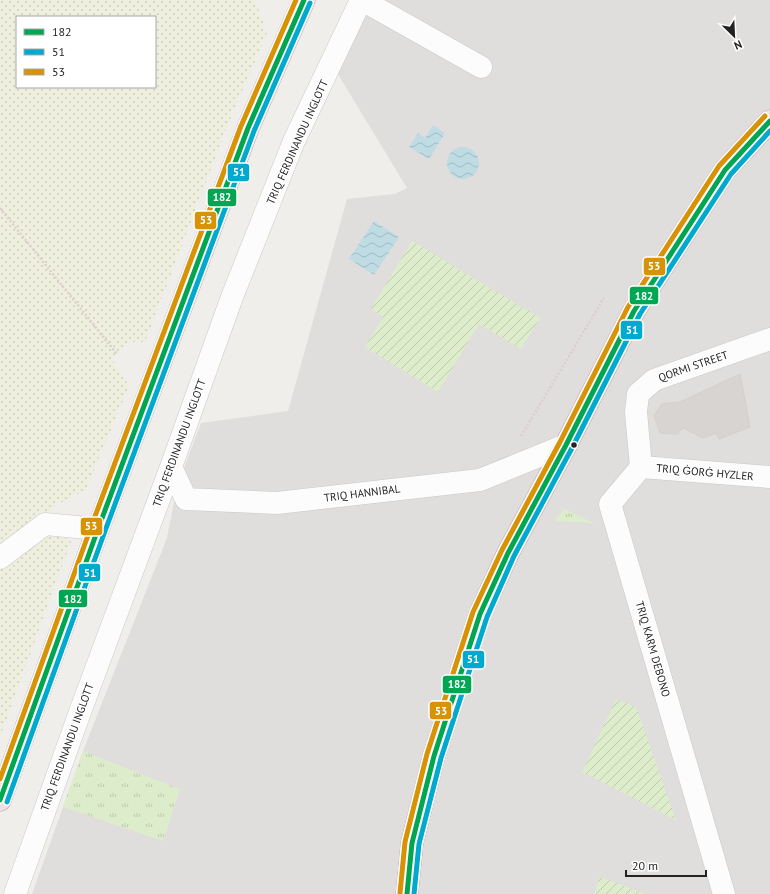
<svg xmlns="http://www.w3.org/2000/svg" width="770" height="894" viewBox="0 0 770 894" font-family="'PT Sans',sans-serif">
<defs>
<pattern id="farmland-dots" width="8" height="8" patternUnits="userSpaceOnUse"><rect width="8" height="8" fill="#efefdf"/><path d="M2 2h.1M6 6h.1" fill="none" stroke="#cdcdbf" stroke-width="1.8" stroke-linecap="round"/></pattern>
<pattern id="grass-tufts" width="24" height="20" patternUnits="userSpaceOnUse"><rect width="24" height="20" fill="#ddeccb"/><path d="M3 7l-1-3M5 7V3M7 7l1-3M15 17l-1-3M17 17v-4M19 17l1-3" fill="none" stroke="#bdcaae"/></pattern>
<pattern id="garden-furrows" width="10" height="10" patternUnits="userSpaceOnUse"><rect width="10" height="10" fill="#ddeccb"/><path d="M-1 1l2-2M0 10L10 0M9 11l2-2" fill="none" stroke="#bdcaae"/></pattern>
<pattern id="water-waves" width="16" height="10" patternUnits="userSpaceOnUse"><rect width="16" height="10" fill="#bfdbe3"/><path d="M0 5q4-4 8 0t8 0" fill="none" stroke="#a4bcc2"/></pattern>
</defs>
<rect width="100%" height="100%" fill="#f0eeeb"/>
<path fill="#dfdedc" d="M375,0H770V894H32L83,751L167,538L177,487L201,423L288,411L347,199L395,194L407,188L336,71Z"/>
<path fill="url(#farmland-dots)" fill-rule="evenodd" d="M0,0H255L267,33L230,119L145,342H128L112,359L129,386L86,489L66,501L56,504L45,524L50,530L71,541L0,737ZM17,17H155V87H17Z"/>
<path fill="url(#grass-tufts)" d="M564,509L594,523L555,521Z
M83,751L180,789L163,841L63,807Z"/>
<path fill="url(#garden-furrows)" d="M412,241L540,318L521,349L479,324L438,392L365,347L383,317L371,309Z
M616,699L636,707L676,820L582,772Z
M600,877L645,894H594Z"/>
<path fill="url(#water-waves)" d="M433,125L445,133L429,159L409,147L418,133L425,138Z
M447 163a16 16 0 1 1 32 0a16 16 0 1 1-32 0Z
M374,221L399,237L374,275L349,259Z"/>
<path fill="#d7d4d2" stroke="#d3d0cc" d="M740,374L750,427L719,439L716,433L703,438L683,428L677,434L660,433L654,416L662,404L680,402Z"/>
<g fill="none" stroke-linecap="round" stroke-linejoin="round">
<g stroke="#c9c8c7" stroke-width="23">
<path id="minor" d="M362,0L481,67
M171,467L186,499L277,503L480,480L566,445
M641,467L770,477
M0,558L45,524L98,529
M15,894L80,712L171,467L232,297L294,141L361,0
M724,894L610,504L641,467L636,412L638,394L654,380L770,339"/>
</g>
<g stroke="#c5a2ac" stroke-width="23">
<path id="highway" d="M0,800L98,529L248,128L304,0
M407,894L412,843L434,756L480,614L508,553L566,445L634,311L725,170L770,121"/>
</g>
<path stroke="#dccecd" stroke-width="2.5" stroke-dasharray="2 2" stroke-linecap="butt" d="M0,208L117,354
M521,436L604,298"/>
<use href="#minor" stroke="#fdfcfc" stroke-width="22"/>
<use href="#highway" stroke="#ece0e2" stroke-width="22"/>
<g stroke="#fff" stroke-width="8">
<path id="bus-1" d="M0,800L98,529L248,128L304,0
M407,894L412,843L434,756L480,614L508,553L566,445L634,311L725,170L770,121"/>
</g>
<g stroke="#fff" stroke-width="8">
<path id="bus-2" d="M7,802L105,531L254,131L310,3
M414,894L419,844L441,758L487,617L514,556L572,448L640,314L731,174L770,131"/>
</g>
<g stroke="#fff" stroke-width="8">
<path id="bus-3" d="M0,779L91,527L241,126L296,0
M400,893L405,842L427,754L473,612L502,550L560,442L628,307L719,166L765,116"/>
</g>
<use href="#bus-1" stroke="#00a651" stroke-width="5"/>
<use href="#bus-2" stroke="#00a9ce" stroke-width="5"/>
<use href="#bus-3" stroke="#d79205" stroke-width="5"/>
</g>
<circle fill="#222" stroke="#fff" stroke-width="1.5" cx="574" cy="445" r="3.5"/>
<g text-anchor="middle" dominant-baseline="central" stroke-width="3" stroke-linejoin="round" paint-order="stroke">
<g font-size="11" fill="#222" stroke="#fff">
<text transform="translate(297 142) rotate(-66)">TRIQ FERDINANDU INGLOTT</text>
<text transform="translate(693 366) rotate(-19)">QORMI STREET</text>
<text transform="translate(179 443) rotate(-70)">TRIQ FERDINANDU INGLOTT</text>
<text transform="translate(705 472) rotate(5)">TRIQ ĠORĠ HYZLER</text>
<text transform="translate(362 493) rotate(-7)">TRIQ HANNIBAL</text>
<text transform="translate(653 649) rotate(74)">TRIQ KARM DEBONO</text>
<text transform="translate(67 747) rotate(-70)">TRIQ FERDINANDU INGLOTT</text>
</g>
</g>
<g stroke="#fff" stroke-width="1.5">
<rect x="227" y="163" width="23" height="19" rx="4" fill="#00a9ce"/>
<rect x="207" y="188" width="30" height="19" rx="4" fill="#00a651"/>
<rect x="194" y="211" width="23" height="19" rx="4" fill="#d79205"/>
<rect x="643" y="257" width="23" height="19" rx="4" fill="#d79205"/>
<rect x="629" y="286" width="30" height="19" rx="4" fill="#00a651"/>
<rect x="620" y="320" width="23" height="20" rx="4" fill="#00a9ce"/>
<rect x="80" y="517" width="23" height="19" rx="4" fill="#d79205"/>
<rect x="78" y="563" width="23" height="19" rx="4" fill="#00a9ce"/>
<rect x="58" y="589" width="30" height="19" rx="4" fill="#00a651"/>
<rect x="462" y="650" width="23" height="19" rx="4" fill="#00a9ce"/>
<rect x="442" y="675" width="30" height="19" rx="4" fill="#00a651"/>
<rect x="429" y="701" width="23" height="19" rx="4" fill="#d79205"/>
</g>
<g font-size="11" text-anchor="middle" font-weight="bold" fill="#fff">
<text x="239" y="176">51</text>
<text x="222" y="201">182</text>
<text x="206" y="224">53</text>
<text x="654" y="270">53</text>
<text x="644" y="300">182</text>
<text x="632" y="334">51</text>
<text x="91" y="530">53</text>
<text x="90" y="577">51</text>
<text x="73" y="603">182</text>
<text x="473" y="663">51</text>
<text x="457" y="688">182</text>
<text x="441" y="715">53</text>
</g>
<rect x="16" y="16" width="140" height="72" fill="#ffffff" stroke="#a7a7a7"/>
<rect x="24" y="29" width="20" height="6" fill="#00a651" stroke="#a7a7a7"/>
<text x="52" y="36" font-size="12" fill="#222222">182</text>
<rect x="24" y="49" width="20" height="6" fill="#00a9ce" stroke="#a7a7a7"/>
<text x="52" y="56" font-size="12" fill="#222222">51</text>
<rect x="24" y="69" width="20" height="6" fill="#d79205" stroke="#a7a7a7"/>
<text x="52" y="76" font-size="12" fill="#222222">53</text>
<g transform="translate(734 36) rotate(156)" stroke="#ffffff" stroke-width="3" paint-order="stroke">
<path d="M0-3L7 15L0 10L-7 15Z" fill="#222222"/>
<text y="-6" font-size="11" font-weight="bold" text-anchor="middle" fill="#222222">N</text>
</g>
<path d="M626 870v6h80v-6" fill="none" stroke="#222222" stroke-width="2"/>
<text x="632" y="870" font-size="12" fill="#222222" stroke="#ffffff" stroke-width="3" paint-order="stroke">20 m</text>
</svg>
